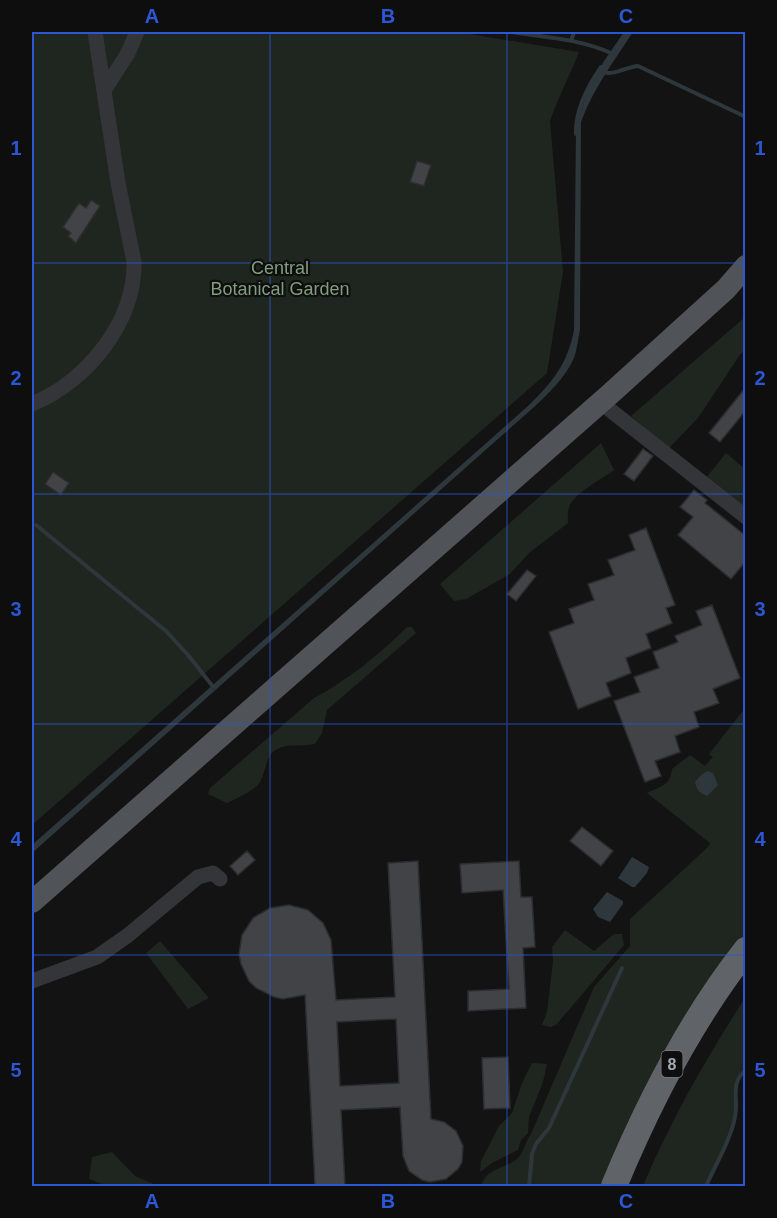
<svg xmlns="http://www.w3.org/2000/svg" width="777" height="1218" viewBox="0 0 777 1218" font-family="Helvetica,sans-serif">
<rect width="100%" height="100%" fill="#131314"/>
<path fill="#1f261f" d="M32,32H457L579,52C570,76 558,97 550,121L563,272L547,373L32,825Z
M745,317V350L739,356L698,418L669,448L631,416Z
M601,443L614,470C602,479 572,494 569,508C567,512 568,519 568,523L529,553L510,574L466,599L454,601L440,584Z
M726,453L745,469V510L706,478Z
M407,627H412L416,633L327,710L322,733L315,744C302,747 289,743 277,749C265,755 266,772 260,782C253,792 237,798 227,803L208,794L210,788L314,698C348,680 380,654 407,627Z
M745,708V938L702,996L603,1186H481C487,1167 505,1169 517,1159C524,1153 525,1142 531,1134L594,987L630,946V919L708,847L710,843L647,793C661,786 670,786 672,769L690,755L705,766L713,757L709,754Z
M565,930L594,951L614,934H622L624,945L556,1025L551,1027L542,1025L547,1012L553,961L552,947Z
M160,941L209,998L188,1009L146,953Z
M745,998V1068C729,1082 737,1098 734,1116C730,1140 715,1164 705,1186H643C671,1120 706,1058 745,998Z
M532,1063L547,1064L543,1082L529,1117L528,1133L521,1140L518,1150L492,1163L480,1172L481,1161L499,1126L512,1113L522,1083Z
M112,1152L135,1176L158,1186H107L89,1179L92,1157Z"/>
<path fill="#2d373c" d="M624,32H633C614,61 593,89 581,122L580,330C578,339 577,350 574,358C565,378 549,393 534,407L32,853V845L528,406C552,383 568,363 574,330L576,125L588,91L604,61Z
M707,771L713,773L718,785L707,796C699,793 697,790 695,782L701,775Z
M632,857L649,867L647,873L635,887H632L618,878Z
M607,892L623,901V904L610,922L598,917L593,909Z"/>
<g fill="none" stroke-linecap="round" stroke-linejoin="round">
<path stroke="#2d373c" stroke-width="4" d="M511,32C544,37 580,39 611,53
M571,41L574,32
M602,72C614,76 626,67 638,66L746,117
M576,134C575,110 588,86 601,67
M36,525L166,631L188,655L214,688
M529,1186L532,1154L536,1144L549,1128L622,968
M706,1186C715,1166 731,1139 735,1117C739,1100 729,1083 746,1070"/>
</g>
<path fill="#424347" stroke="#2d2d30" stroke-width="1.5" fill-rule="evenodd" d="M417,161L431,165L424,186L410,182Z
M91,200L100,206L76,243L68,236L71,233L63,227L79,203L86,208Z
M746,387V410L720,442L709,433Z
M643,449L653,456L634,481L624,474Z
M53,472L69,483L61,495L45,484Z
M694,490L707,500L705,503L746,536V561L731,579L678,535L693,517L680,507Z
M646,528L675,605L666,608L672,623L646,634L651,648L626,658L631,673L606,683L611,696L578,709L549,632L574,623L569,609L594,600L588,584L614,575L608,560L635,550L629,535Z
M527,570L536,576L516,601L507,594Z
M712,605L740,678L713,689L719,703L694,712L699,727L675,736L680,752L655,761L661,776L645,782L614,701L640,692L634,677L659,668L653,652L678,642L675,636L702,625L696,611Z
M582,827L613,851L601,866L570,841Z
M247,851L255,860L238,875L230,866Z
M418,861L431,1119L444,1122L456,1131L463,1146L462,1162L458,1169L446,1179L430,1182L422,1180L409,1171L403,1156L400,1107L341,1110L345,1186H315L305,995L283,999L274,997L256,988L249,981L241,964L239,954L242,935L253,918L270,908L289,905L308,910L323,923L331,940L336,1000L395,997L388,863ZM396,1019L399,1083L340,1086L337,1022Z
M519,861L521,897H532L535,947L523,948L526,1008L468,1011V991L509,989L503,890L462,893L460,864Z
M508,1057L510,1108L484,1109L482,1058Z"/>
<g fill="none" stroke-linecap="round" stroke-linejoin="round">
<path stroke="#343539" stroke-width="15" d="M105,89L128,53L137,32
M600,402L746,517
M32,404C86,382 135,323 134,262L118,183L95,32
M32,981L97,957L127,936L198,877L213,873L220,879"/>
<path stroke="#505357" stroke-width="22" d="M32,902L609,395L726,289L746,266"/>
<path stroke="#606469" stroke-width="26" d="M614,1186C648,1104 690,1021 746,950"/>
</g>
<path fill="none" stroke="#2b57d4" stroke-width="1.5" stroke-opacity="0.55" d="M270,32V1186M507,32V1186M32,263H746M32,494H746M32,724H746M32,955H746"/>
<g text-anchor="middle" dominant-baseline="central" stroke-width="4.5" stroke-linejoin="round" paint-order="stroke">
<rect fill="#0e0e0f" stroke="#787c82" stroke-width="1.5" x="661.5" y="1051" width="21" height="26" rx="4.5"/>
<g font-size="16" font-weight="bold" fill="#a5abb3">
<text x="672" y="1064">8</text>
</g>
<g font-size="18" fill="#809d7d" stroke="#0e0e0f">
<text x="280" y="268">Central<tspan x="280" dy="21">Botanical Garden</tspan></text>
</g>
</g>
<rect width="777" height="1218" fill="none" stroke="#0e0e0f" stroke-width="66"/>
<rect x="33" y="33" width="711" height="1152" fill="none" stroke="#2b57d4" stroke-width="2"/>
<g font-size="20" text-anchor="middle" font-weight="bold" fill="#2b57d4">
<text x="152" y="23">A</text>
<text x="388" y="23">B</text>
<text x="626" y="23">C</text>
<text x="16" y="155">1</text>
<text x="760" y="155">1</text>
<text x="16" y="385">2</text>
<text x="760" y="385">2</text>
<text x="16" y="616">3</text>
<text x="760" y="616">3</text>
<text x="16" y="846">4</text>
<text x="760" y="846">4</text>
<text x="16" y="1077">5</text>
<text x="760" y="1077">5</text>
<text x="152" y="1208">A</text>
<text x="388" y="1208">B</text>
<text x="626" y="1208">C</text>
</g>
</svg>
